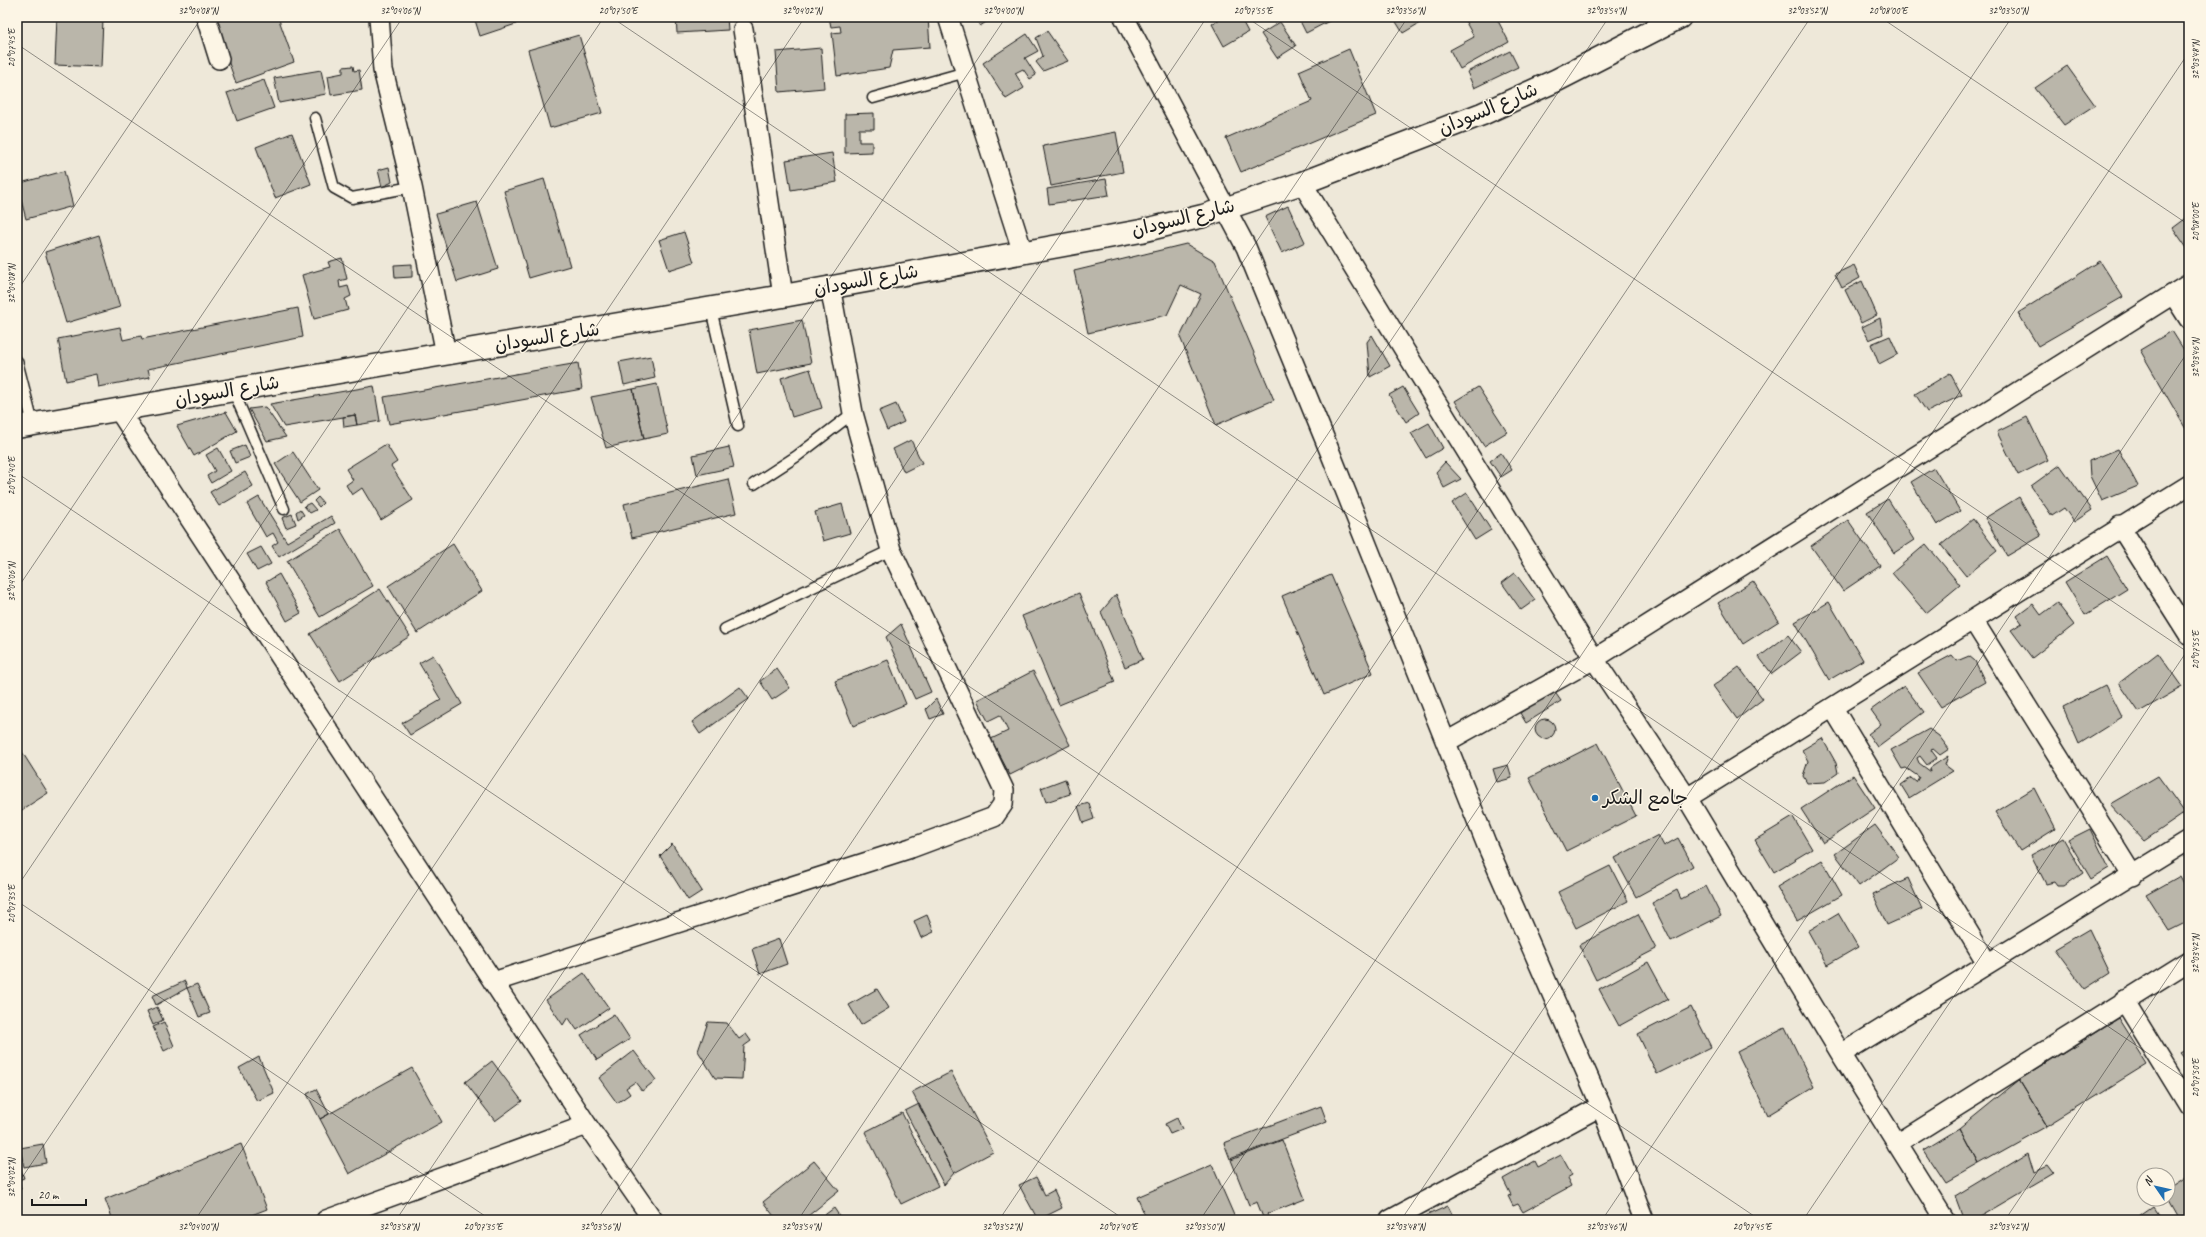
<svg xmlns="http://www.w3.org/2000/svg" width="2206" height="1237" viewBox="0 0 2206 1237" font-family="Caveat,'Playpen Sans Arabic',sans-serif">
<rect width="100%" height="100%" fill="#eee8d9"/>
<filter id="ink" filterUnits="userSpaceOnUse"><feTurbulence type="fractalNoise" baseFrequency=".025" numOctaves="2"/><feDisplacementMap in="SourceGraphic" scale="8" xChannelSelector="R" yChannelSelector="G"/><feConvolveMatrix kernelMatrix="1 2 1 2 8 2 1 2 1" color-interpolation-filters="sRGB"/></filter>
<g filter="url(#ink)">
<path fill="#bab6aa" stroke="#1c1c1c" d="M57,17L103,19L101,67L55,65Z
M226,17H278L294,62L236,83L214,21Z
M474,17H514L516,24L480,36Z
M536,17H566L537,22Z
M676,17H727L728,30L677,33Z
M829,17H928L930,47L893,50L889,68L837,76L832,33L841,32L840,26L831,27Z
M974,17H994L980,26Z
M1223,17H1240L1248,32L1224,46L1212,24Z
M1298,17H1332L1333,19L1306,33Z
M1393,17H1428V18L1403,33Z
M1463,17H1496L1509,42L1460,69L1450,50L1474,37Z
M1280,22L1296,46L1277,58L1261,34Z
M1047,31L1068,61L1043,71L1036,62L1043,56L1036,38Z
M1027,34L1038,51L1025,58L1036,75L1030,79L1023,69L1015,73L1024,88L1006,99L983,63Z
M579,35L602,113L550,128L528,50Z
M821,48L824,88L779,92L776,52Z
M1349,49L1376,115L1241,172L1226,138L1312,101L1299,71Z
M1510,51L1518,67L1474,88L1467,72Z
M353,66L354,71L359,70L362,90L331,95L328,76L343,73V67Z
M2067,66L2095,105L2064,125L2035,88Z
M321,70L326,94L279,103L274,78Z
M264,80L274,108L237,121L227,93Z
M874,113V129H859V142H872V152L845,153V114Z
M1116,132L1123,172L1051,186L1043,146Z
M292,133L311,184L275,198L256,147Z
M832,153L837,182L791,190L786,160Z
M389,167L392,182L382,187L378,170Z
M64,171L73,206L26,219L17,184Z
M544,179L570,266L529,278L504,191Z
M1106,179L1109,195L1049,204L1047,189Z
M477,202L498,269L457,282L436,214Z
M1288,206L1305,242L1282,253L1265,217Z
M2189,216V251L2173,228Z
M684,232L694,262L669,270L659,240Z
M99,235L120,307L66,323L45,252Z
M1186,244L1215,261L1274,400L1216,425L1180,337L1201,294L1181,285L1167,315L1088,333L1074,271Z
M342,258L347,279L339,281L340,288L348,286L351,296L345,299L348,310L314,319L302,275L330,267L328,262Z
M2100,261L2123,297L2038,346L2018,313Z
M412,264V277L395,278L394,265Z
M1854,265L1860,278L1842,288L1835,274Z
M1862,281L1877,315L1861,323L1845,290Z
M298,308L303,337L148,369L150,377L98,387L96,374L66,381L58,339L120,327L123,340L141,336L142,339Z
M1880,318L1883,334L1869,340L1862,327Z
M802,320L811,363L757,374L749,330Z
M2172,331L2189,358L2187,431L2140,350Z
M1372,335L1390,366L1370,377L1367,342Z
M1890,336L1898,354L1879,364L1871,344Z
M651,356L655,378L624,385L619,362Z
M578,363L582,389L389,424L384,397Z
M810,369L822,408L792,417L781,378Z
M1950,373L1962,395L1927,412L1915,394Z
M657,384L668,434L644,439L633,389Z
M374,386L380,421L357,425L355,415L284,427L270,404Z
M1403,387L1419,413L1406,422L1389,395Z
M1478,387L1507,432L1484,446L1455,401Z
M633,389L644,439L606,448L591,397Z
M896,404L904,422L887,430L879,411Z
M265,407L286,437L267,441L249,409Z
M226,412L237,431L194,456L177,426Z
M355,415L357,425L344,427L343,417Z
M2027,417L2048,460L2018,475L1997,432Z
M1429,423L1443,448L1426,458L1411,433Z
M911,440L922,463L904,472L893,449Z
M386,444L397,462L391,466L413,500L381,520L362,488L352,495L346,485L353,480L346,469Z
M245,445L250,457L235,463L230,451Z
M729,447L734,467L697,475L693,455Z
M218,448L231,471L211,483L207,476L215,471L206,455Z
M2118,449L2138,486L2102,501L2090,476L2089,461Z
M293,452L318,490L300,502L275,464Z
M1501,453L1512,470L1501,477L1490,461Z
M1445,462L1461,479L1444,488L1436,472Z
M2060,465L2092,510L2074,522L2064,508L2052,516L2031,486Z
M1934,468L1960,511L1937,525L1911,482Z
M245,472L253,486L219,506L210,492Z
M728,479L736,513L632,538L624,504Z
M1467,493L1491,530L1475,540L1452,503Z
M259,497L287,542L331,516L335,523L279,557L272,546L278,542L273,533L266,537L247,504Z
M318,497L323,503L319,507L314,501Z
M2019,497L2041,536L2007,556L1985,518Z
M1888,499L1914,540L1894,553L1867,512Z
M310,503L316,510L310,513L304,506Z
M842,504L850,533L823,541L815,512Z
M300,509L304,515L298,519L296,512Z
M292,514L296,524L286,528L282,518Z
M1973,519L1997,551L1966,576L1941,545Z
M1848,520L1880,566L1843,591L1811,546Z
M340,529L373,586L320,617L287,561Z
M453,544L482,591L417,633L388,586Z
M1926,544L1960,585L1926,613L1892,573Z
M261,547L271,564L257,571L247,554Z
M2107,556L2127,589L2085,615L2065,582Z
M1515,573L1535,600L1521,610L1502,583Z
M279,574L301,613L287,621L266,582Z
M1331,575L1373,673L1324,695L1282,596Z
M1753,581L1779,621L1743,644L1718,603Z
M380,589L410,636L340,681L310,634Z
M1079,593L1115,682L1059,705L1022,616Z
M1116,594L1143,659L1125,667L1101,612Z
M1829,602L1863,660L1829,680L1795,622Z
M2057,603L2074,625L2032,658L2011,630L2022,623L2017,616L2033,604L2041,615Z
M901,624L931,692L915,699L886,637Z
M1788,635L1801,652L1772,674L1759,657Z
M2158,653L2182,687L2139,712L2119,683Z
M433,655L462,704L410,735L402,723L441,700L419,663Z
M1952,655L1957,661L1969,656L1975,661L1985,682L1941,707L1918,673Z
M888,660L906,704L853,726L835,681Z
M1739,667L1763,699L1737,719L1713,686Z
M777,669L790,688L772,700L760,681Z
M1033,671L1070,745L1010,775L991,739L1008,731L1000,715L988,721L977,700Z
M2106,685L2122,717L2079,744L2063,707Z
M1904,686L1924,712L1877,747L1868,734L1881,724L1871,710Z
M740,687L749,699L700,734L692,722Z
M1554,691L1561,701L1526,723L1520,713Z
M936,699L943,714L930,719L926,709Z
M1535 729a10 10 0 1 1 20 0a10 10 0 1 1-20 0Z
M1929,729L1939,736L1949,749L1940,755L1932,748L1931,750L1937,758L1927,765L1920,756L1917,758L1919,763L1931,772L1930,768L1948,756L1945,765L1953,771L1909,798L1901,785L1911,778L1916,782L1919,777L1906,768L1902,769L1891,750Z
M1822,738L1836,763L1838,773L1825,782L1807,783L1803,776L1808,761L1802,750Z
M1598,743L1636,816L1566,851L1529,778Z
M17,744L48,793L17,813Z
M1508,765L1512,778L1497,782L1493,769Z
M1853,775L1875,808L1823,843L1801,809Z
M2158,776L2185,813L2144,841L2110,804Z
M1065,779L1070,794L1046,802L1041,788Z
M2034,788L2055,829L2020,851L1995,812Z
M1089,803L1094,819L1083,823L1078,806Z
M1793,817L1812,849L1774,872L1755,840Z
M1875,825L1899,857L1859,886L1835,854Z
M2090,829L2109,868L2091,879L2068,840Z
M1658,835L1664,846L1678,838L1693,866L1636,897L1615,858Z
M2063,838L2083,873L2064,886H2057L2054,882L2046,884L2031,855Z
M672,844L702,891L688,900L660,856Z
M1822,860L1842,895L1797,921L1777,887Z
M1610,866L1628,901L1576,928L1558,892Z
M2180,876L2189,893V921L2169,931L2146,895Z
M1908,878L1922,909L1887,925L1873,894Z
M1706,886L1721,916L1671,941L1652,903L1677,890L1681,899Z
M1838,913L1858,947L1827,965L1808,931Z
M1638,914L1656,949L1596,980L1579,945Z
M927,915L934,932L921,938L914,921Z
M2089,929L2110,973L2085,989L2055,949Z
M779,939L787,964L760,974L752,949Z
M1648,962L1668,999L1619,1026L1599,989Z
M584,973L609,1008L577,1030L568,1017L563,1025L546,1000Z
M185,981L187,988L156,1005L152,996Z
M197,984L210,1013L199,1017L187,988Z
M877,989L889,1008L861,1025L849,1005Z
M157,1007L163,1020L153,1025L147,1011Z
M1691,1007L1711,1047L1657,1074L1638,1034Z
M614,1014L630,1039L597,1060L581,1035Z
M2118,1018L2147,1064L2047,1126L2019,1080Z
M164,1022L174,1046L164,1051L153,1027Z
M708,1022L727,1023L739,1039L746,1034L751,1041L744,1046L742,1079L715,1078L698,1051Z
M1785,1027L1814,1087L1768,1115L1737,1052Z
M2189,1048V1064L2180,1053Z
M634,1051L656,1080L642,1091L635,1082L626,1088L630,1094L617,1103L599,1078Z
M259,1057L274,1093L257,1101L239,1068Z
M492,1061L522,1101L495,1121L465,1082Z
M412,1068L442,1122L349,1174L320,1119Z
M951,1072L993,1152L954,1173L912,1092Z
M2019,1080L2047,1126L1979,1164L1960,1128Z
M316,1089L329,1114L320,1119L307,1094Z
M919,1104L954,1173L944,1185L905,1111Z
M1321,1106L1327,1122L1230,1159L1224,1143Z
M902,1113L938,1186L901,1204L865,1132Z
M1177,1118L1182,1129L1170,1134L1165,1124Z
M1960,1128L1979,1164L1946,1183L1924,1150Z
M1282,1140L1305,1199L1267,1214L1270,1220H1264L1257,1202L1249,1205L1231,1160Z
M43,1144L46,1163L24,1167L20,1148Z
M241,1144L267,1209L239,1220H113L105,1199Z
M2028,1152L2034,1172L2047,1166L2053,1174L1975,1220H1964L1955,1196Z
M1561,1155L1572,1175L1567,1178L1571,1186L1523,1212L1518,1204L1513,1206L1508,1196L1511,1195L1503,1179L1535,1161L1538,1167Z
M17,1158L24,1178L19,1180L21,1189L17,1191Z
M814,1161L839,1191L803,1220H777L763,1202Z
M1212,1165L1236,1220H1147L1137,1197Z
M2189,1175V1220H2180L2168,1199V1189Z
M1036,1177L1045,1195L1054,1190L1062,1208L1038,1220L1019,1185Z
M1448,1206L1455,1220H1416Z
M2155,1206L2164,1220H2135Z
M834,1208L842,1220H818Z"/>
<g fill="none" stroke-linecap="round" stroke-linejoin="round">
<g stroke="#1c1c1c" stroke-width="13">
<path id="service" d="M873,98L966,72
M315,118L334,188L352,198L412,187
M711,309L738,426
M17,361L33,424
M233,390L284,509
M754,484L797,456L853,413
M725,629L891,550"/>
</g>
<g stroke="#1c1c1c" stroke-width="22">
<path id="minor" d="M206,17L219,59
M379,17L383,70L412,187L446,354
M948,17L1023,253
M1124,17L1246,247L1330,452L1486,843L1601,1106L1644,1220
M743,29L783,296
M1302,183L1594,659L1687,798L1841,1054L1945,1220
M2173,294L2189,319
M118,409L587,1125L653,1220
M2120,526L2189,635
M1973,620L2133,876
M1833,708L1987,963
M1446,742L1594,659L2189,284
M1687,798L2189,485
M493,982L911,848L994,817L1003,804L1004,790L891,550L853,413L830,286
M2124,1000L2189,1106
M1841,1054L2189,840
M1897,1144L2189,961
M326,1220L587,1125
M1390,1220L1601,1106"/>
</g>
<g stroke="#1c1c1c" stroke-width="25">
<path id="secondary" d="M17,427L783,296L1141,231L1203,216L1302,183L1482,114L1557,80L1680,17"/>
</g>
<use href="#service" stroke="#fcf5e5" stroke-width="10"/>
<use href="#minor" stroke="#fcf5e5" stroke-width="19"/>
<use href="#secondary" stroke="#fcf5e5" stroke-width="22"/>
</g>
</g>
<path fill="none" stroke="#1c1c1c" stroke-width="1" stroke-opacity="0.45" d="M611,17L2189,1081M1246,17L2189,653M1880,17L2189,225M17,44L1760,1220M17,291L202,17M17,473L1125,1220M17,589L403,17M17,887L604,17M17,901L491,1220M17,1185L805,17M195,1220L1006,17M396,1220L1207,17M597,1220L1408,17M798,1220L1609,17M999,1220L1811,17M1200,1220L2012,17M1401,1220L2189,52M1602,1220L2189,350M1803,1220L2189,648M2005,1220L2189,946"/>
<circle fill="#1f6fb2" stroke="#fcf5e5" stroke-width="1.5" cx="1595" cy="798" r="4"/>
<g text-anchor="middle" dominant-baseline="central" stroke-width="3" stroke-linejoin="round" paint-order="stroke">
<g font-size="19" fill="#1c1c1c" stroke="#fcf5e5">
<text transform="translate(1488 109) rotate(-23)">شارع السودان</text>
<text transform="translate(1183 218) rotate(-14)">شارع السودان</text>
<text transform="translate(866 280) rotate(-10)">شارع السودان</text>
<text transform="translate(547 337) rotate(-9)">شارع السودان</text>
<text transform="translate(227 391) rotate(-10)">شارع السودان</text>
</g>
<g font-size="19" fill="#1c1c1c" stroke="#fcf5e5" text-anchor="start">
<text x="1603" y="798">جامع الشكر</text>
</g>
</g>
<rect width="2206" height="1237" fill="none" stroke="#fcf5e5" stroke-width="44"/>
<g transform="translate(2156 1187) rotate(304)"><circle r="19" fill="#fcf5e5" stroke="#a29e95"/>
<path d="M0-3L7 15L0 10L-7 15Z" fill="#1f6fb2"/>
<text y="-6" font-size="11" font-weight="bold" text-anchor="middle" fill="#1c1c1c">N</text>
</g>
<path d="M32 1199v6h54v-6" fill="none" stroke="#1c1c1c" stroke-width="2"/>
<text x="38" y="1199" font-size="12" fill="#1c1c1c" stroke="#fcf5e5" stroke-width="3" paint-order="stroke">20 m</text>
<rect x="22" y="22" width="2162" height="1193" fill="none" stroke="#1c1c1c" stroke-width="1.5"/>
<g font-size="10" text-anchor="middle" fill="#1c1c1c">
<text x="198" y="14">32°04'08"N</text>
<text x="400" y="14">32°04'06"N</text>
<text x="618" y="14">20°07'50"E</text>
<text x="802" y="14">32°04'02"N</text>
<text x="1003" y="14">32°04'00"N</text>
<text x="1253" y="14">20°07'55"E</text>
<text x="1405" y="14">32°03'56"N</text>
<text x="1606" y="14">32°03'54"N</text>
<text x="1807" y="14">32°03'52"N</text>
<text x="1888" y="14">20°08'00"E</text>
<text x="2008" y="14">32°03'50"N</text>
<text transform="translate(11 48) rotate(-90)" y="4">20°07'45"E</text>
<text transform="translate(2195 60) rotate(-90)" y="4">32°03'48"N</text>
<text transform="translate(2195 222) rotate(-90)" y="4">20°08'00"E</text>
<text transform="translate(11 284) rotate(-90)" y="4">32°04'08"N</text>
<text transform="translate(2195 358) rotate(-90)" y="4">32°03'46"N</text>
<text transform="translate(11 476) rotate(-90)" y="4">20°07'40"E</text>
<text transform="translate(11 582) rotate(-90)" y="4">32°04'06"N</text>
<text transform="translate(2195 650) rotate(-90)" y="4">20°07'55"E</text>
<text transform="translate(11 904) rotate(-90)" y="4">20°07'35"E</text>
<text transform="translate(2195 954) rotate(-90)" y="4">32°03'42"N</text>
<text transform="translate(2195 1078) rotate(-90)" y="4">20°07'50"E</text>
<text transform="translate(11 1178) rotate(-90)" y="4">32°04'02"N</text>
<text x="198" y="1230">32°04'00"N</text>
<text x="399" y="1230">32°03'58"N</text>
<text x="483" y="1230">20°07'35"E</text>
<text x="600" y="1230">32°03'56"N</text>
<text x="801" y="1230">32°03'54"N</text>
<text x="1002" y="1230">32°03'52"N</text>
<text x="1118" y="1230">20°07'40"E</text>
<text x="1204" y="1230">32°03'50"N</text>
<text x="1405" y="1230">32°03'48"N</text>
<text x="1606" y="1230">32°03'46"N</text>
<text x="1752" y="1230">20°07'45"E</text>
<text x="2008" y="1230">32°03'42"N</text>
</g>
</svg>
